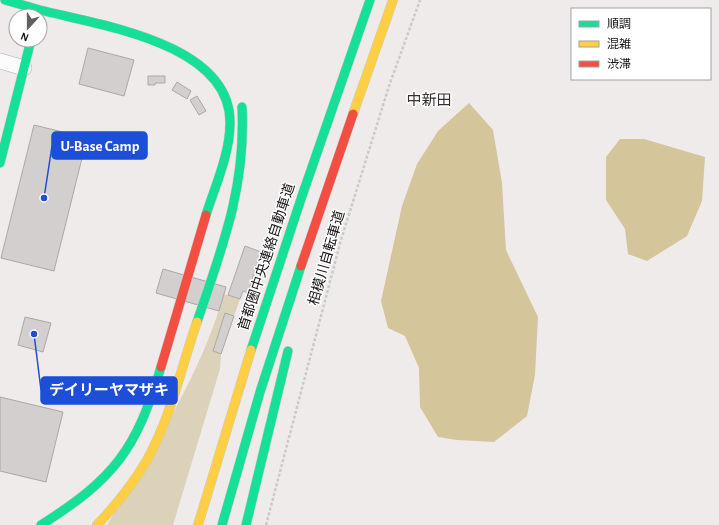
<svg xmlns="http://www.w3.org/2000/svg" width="719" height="525" viewBox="0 0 719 525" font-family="'Alegreya Sans','Noto Sans JP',sans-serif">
<rect width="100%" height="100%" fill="#f0ebeb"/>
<path fill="#dcd2b9" d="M224,294L240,299L234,316L225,313L213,351L221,354L220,369L173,525H107C151,451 200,377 224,294Z"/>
<path fill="#d4c59b" d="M469,103L493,130L502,183L506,250L538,317L535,375L527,416L494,442L457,440L438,437L420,407L419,368L405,336L388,328L381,301L402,206L417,164L438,131Z
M620,139H644L705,157L702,201L687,236L647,261L628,254L625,229L606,200V157Z"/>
<path fill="#d2cfce" stroke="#aba7a7" d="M88,48L134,60L124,96L79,84Z
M148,76H165V83H155V85H148Z
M177,82L191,91L187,99L172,90Z
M197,96L206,111L199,115L190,100Z
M34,125L87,138L54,271L1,258Z
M245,246L261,252L248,293L243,291L240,299L228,295Z
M163,269L226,287L219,311L156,293Z
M225,313L234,316L221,354L213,351Z
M25,317L51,323L43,352L18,345Z
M0,397L63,412L46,482L0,471Z"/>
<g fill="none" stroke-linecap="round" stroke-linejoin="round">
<g stroke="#afabab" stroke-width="16">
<path id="street" d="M0,61L24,68"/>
</g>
<g stroke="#cbc9c9" stroke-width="10">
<path id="fast" d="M5,0L40,10
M40,10C99,25 231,43 230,123C230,154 215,186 206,215
M0,163L31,40
M197,322C222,248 246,188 242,107
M251,350L302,196L370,0
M41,525C115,478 136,450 161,367
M222,525L260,392L301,266
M246,525L288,351"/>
</g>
<g stroke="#cbc9c9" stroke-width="10">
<path id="slow" d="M353,114L393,0
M97,525C116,505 133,484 147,460C171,417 181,368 197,322
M198,525L251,350"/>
</g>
<g stroke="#cbc9c9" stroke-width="10">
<path id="jam" d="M301,266L353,114
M161,367L206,215"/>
</g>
<path stroke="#ccc9c9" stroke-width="2.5" stroke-dasharray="3 2" stroke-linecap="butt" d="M266,525L341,240L389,86L420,0"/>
<use href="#street" stroke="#fdfcfc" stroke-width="15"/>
<use href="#fast" stroke="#16e098" stroke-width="9"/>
<use href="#slow" stroke="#ffcf43" stroke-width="9"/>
<use href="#jam" stroke="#f24e42" stroke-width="9"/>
</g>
<g text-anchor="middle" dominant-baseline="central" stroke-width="3" stroke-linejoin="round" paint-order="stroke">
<g font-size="14" fill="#181414" stroke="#fff">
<text transform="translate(267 257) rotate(-72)">首都圏中央連絡自動車道</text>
<text transform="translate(327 258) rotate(-74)">相模川自転車道</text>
</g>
<g font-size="15" fill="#393131" stroke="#fff">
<text x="429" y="100">中新田</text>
</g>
</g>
<path fill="none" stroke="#1d4ed8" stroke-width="1.5" d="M44 198L52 146M34 334L41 390"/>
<g fill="#1d4ed8" stroke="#fff" stroke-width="1.5">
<circle cx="44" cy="198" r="4"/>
<circle cx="34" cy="334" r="4"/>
</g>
<g fill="#1d4ed8" stroke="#1d4ed8" stroke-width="1.5">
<rect x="52" y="132" width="95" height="27" rx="4"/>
<rect x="41" y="377" width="136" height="27" rx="4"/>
</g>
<g font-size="15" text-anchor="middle" font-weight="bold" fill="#fff">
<text x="100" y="151">U-Base Camp</text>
<text x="109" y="395">デイリーヤマザキ</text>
</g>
<rect x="571" y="8" width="140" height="72" fill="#ffffff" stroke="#a3a1a1"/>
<rect x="579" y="21" width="20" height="6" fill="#16e098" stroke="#a3a1a1"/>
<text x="607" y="28" font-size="12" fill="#181414">順調</text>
<rect x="579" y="41" width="20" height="6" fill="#ffcf43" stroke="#a3a1a1"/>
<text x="607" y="48" font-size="12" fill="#181414">混雑</text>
<rect x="579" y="61" width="20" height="6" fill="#f24e42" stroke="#a3a1a1"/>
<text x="607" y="68" font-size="12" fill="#181414">渋滞</text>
<g transform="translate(28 28) rotate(201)"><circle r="19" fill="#ffffff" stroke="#a3a1a1"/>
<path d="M0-3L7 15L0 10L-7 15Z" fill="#645f5f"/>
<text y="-6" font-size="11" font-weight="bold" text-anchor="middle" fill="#181414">N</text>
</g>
</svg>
